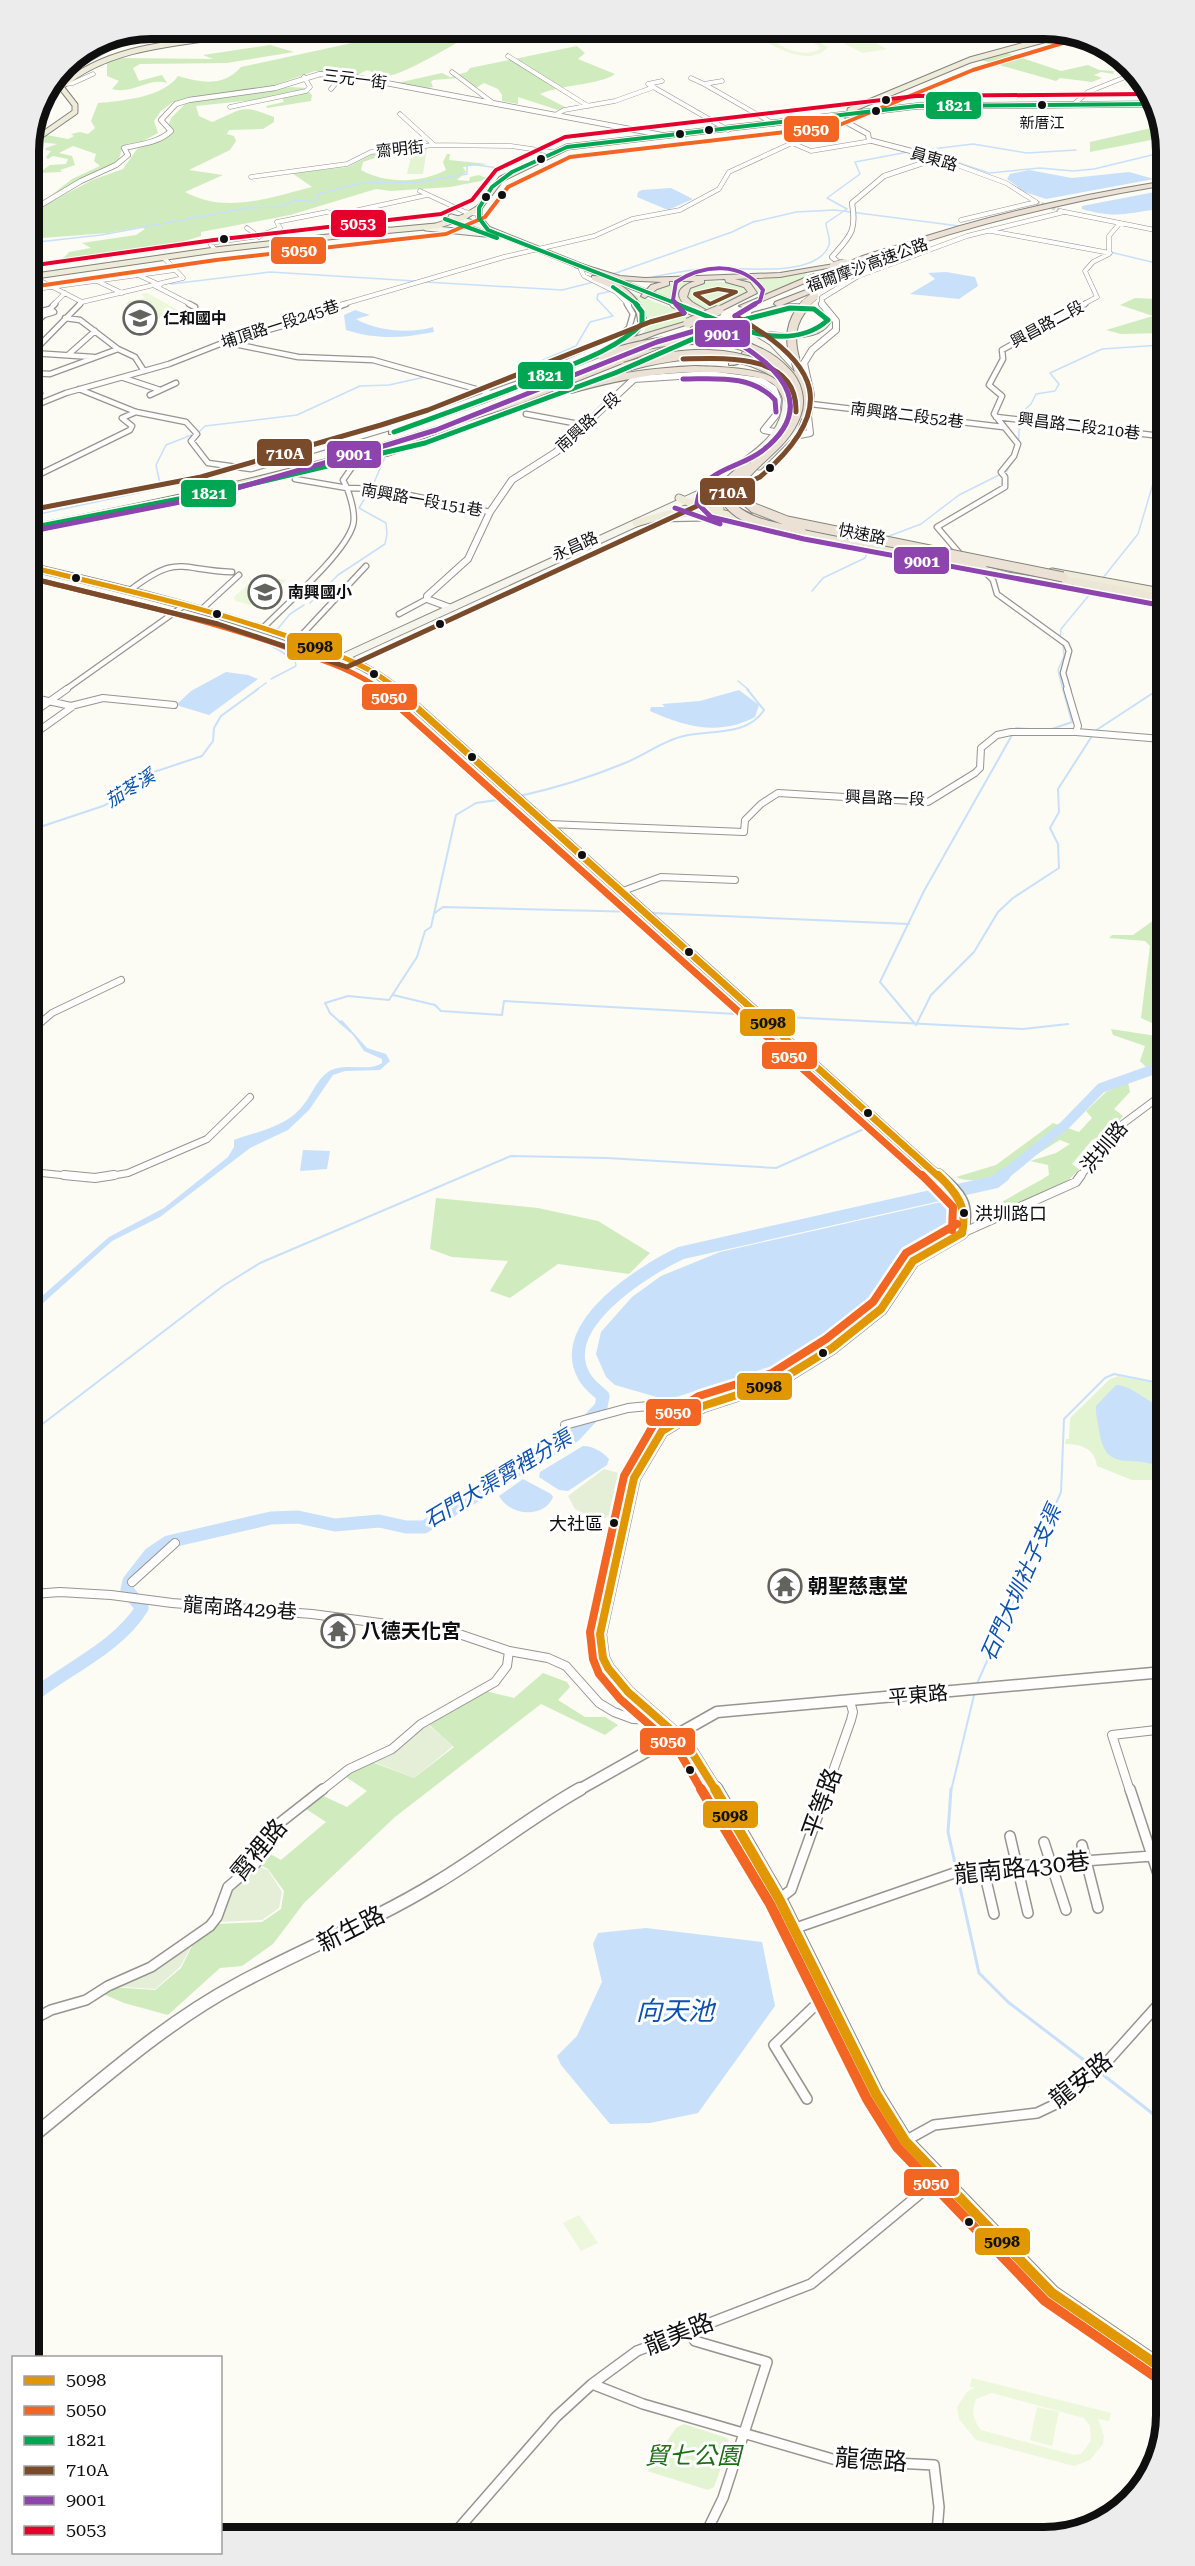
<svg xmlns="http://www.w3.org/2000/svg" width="1195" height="2566" viewBox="0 0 1195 2566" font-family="'Roboto Serif','Noto Sans TC',serif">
<rect width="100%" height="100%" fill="#fcfbf4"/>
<path fill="#e2f4d2" d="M427,147L423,174H407L413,149Z
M806,273L808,276L764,294C756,294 757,288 750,284C731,275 697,275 681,288L679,296L685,305L653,291C681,270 768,278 806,273Z
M714,281L744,285L750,294L708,313L687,298V289L699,282Z
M621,289L687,314L695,318L642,335C656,313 639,301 621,289Z
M1119,1376L1164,1385V1480H1132L1097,1466C1095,1449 1082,1444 1065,1444L1066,1439H1069L1070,1418L1110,1379Z
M684,2424L727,2438L730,2443L714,2487L708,2490L647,2471L676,2428Z"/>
<path fill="#d0ecbf" d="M393,29H467L468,36C453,45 397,79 384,76C379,75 373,72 367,70L357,75L315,71L269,87L173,102L161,111L154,121L158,133L141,142L123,145L119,159L107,170L49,197L72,179L100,166L94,161L96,154L73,146L59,153L72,156L75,165L60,170L62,172L39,173L50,165L66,164L68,159L53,156L48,159L46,157L51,151L45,150L46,148L57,144L38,142L47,135L68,139L74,136L71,134L80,132L88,134L95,128L91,121L98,103C122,101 164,97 178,76C202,83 223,87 241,67L375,38Z
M270,45L294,52L227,63L140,64L133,68L139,81L162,75L167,83C149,77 132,95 112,89L119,81L107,76V64L102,63L120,56L122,58L213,59L203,55Z
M577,46L585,53L578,59L615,74C601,85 562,84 540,94L565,107L558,110L518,97V104L502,101V95L498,89L484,83L476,88L460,78L433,80L431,82L433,87L428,88L397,83L442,73L450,77L467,72L470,68Z
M1004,52L1061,71L1088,65L1099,70L1113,71L1114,74L1101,72L1094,75L1102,78L1092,82L1060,78L1056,81L981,60Z
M291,87L305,88L312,95L311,101L267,108L266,106L284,102L282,97L196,106L199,116L212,122C242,110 240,103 274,117V122L263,129L229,130L227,134L234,136L236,141L230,150L189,170L223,175L185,192C226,214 268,198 312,187L292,173L348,167L375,153L392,152L363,162L361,170C386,184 422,183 446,170L443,162L447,154H450L449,160L488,164L463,167L466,172L457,180L469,181L470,177L479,175L486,178L481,181L450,187L391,191L376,189L290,215L201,232V236L166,247L29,268V263C43,263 60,265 69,252L91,248L82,243L136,235L145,229L141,227L108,233L29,239V214L92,180L123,169L137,149L163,139L171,118L186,103Z
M1160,126V136L1151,140L1090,152V142Z
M1135,298L1160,299L1161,333L1121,334L1106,330L1153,316L1120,305Z
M1162,898L1163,1028L1141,1018L1150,946L1145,941L1109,938L1112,935H1133L1161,915Z
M1111,1029L1163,1037V1060L1146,1067L1140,1061L1145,1046L1113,1035Z
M1128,1082L1130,1092L1114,1109L1123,1116L1110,1132L1092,1140L1072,1164L1079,1169C1061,1192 1013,1213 984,1216C1000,1200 1029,1188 1049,1175L1048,1165L1030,1161L1056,1153L1070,1144L1060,1140C1032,1156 988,1191 956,1177L996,1165L1053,1123L1079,1132L1092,1118L1086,1111L1106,1092Z
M436,1198L538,1208L598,1221L650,1253L629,1274L558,1264L510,1298L490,1291L508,1261L452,1257L430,1249Z
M543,1673L567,1682L570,1687L558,1700L585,1717H605L618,1725L605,1735L541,1704L395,1817L304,1903L273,1944L242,1966L220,1968L168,2015L124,2003L101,1993L112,1987L155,1990L181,1968L197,1936L216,1924L262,1922L281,1909L284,1891L268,1869L258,1864L271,1833L267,1852L281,1860L326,1822L303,1807L319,1794L347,1807L367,1791L343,1775L369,1761L414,1778L454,1747L426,1722L481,1690L514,1698Z"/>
<path fill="#e5eed7" d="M604,1469L629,1476C628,1501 621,1510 599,1521L575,1509L568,1496Z
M426,1723L453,1746L414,1778L369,1760Z
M256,1866L268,1870L282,1892L279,1908L262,1920L216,1922L228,1892Z
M196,1937L180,1967L155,1989L111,1986Z"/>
<path fill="#ecf7dc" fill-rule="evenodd" d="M793,29L828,47C809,69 772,45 754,35L767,30ZM789,30L819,46L820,49C803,59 779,47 766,35L774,31Z
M865,38L887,49L863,53L841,42Z
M147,293L187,315V316L181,317L175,314C159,324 139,315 126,304L129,301L145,298L141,294Z
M268,577L286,580L259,607L235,601L234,597L253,580Z
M579,2215L598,2243L581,2251L563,2223Z
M972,2378L1111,2413L1109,2421L1098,2419L1104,2436L1103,2444L1090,2460L1074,2466L976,2440L959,2419L957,2407L967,2392L975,2387H970ZM992,2393L1084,2418L1090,2426L1091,2441L1081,2454L1074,2455L981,2430C973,2419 971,2412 976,2399Z
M1037,2407L1059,2412L1052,2446L1030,2440Z"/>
<path fill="#c8e0fa" d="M1029,170L1072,178L1129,172L1154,179L1046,199L1025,192L1007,179L1010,174Z
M671,188L693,199L668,210L637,197L638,192L642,190Z
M1160,191V209C1126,213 1116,219 1082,209V206Z
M946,272L975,277L978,286L959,299L910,294L935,279L928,273Z
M355,310L370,315L356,319C376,331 410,334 433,327L434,332C402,338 378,340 346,330L344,315Z
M226,672L248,675L258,679L209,715L176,705L191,691Z
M739,690L759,705L755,717C719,736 686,727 650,711L651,707H665L662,704L700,701Z
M342,1020L367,1048L386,1054L390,1061L380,1070L345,1071L333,1075L309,1110L288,1130L250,1148L160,1217L112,1241L32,1313V1305L109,1237L164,1208L228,1157L234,1147V1140C256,1132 284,1127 300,1109C310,1099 316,1080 328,1072C345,1061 367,1073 382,1063V1059L364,1051L353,1035L338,1022Z
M303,1150L330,1151L327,1169L300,1171Z
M950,1200L953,1207L952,1221L945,1229L899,1257L872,1299L844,1326L750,1383L698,1390L667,1400L615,1385L606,1377L596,1354L601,1332L632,1297L661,1276L720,1252Z
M1116,1385C1132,1385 1147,1403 1164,1407V1470C1135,1450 1106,1478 1099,1430C1098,1422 1095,1413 1096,1406Z
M583,1446C593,1446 603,1452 609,1459L607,1465L568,1491L559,1490L539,1477L540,1472Z
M523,1479L551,1494L553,1497C544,1519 510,1516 499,1496Z
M646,1928L762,1942L775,2006L698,2113L650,2123L610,2124L561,2065L557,2056L577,2036L602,1982L593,1944L598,1933Z"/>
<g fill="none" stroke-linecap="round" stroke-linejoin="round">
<path stroke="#c8e0fa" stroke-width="1.5" d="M916,151L973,144L1027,153L1076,150
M935,155L989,173L1040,168L1073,171L1094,169L1160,153
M1046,239L1093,248
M29,243L101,235L248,208L281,207L295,200L316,202L318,194L361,183L421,182L467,174V166L470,164L498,168L540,151
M1110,252L1160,264
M613,274L732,232L753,222L796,212L835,210L959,226
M653,277C673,273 692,269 712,268C740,267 817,279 829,245C831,238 826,230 826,223L847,209L827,198L860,174L855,162L908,152
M425,282L562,290L594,282
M171,284L270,272L415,281
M389,426L437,409L473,389L522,373L527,367L576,346L590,322L613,316L597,299L598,294L612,291
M1018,450L1020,414L1031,404L1036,394L1055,391L1059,384L1050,373L1102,349L1161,345
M372,487L386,455
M30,516L161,488L156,465L166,445L199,432L205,426L297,415L360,386L389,385L425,377
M884,538L921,524L959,495L1007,471L1013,460
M1102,579L1138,534L1155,477L1161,475
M812,591L823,578L865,558L868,551
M310,603L338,575L385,544L387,534L386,523L359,508L370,490
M276,631L290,614L304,605
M1060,639L1061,629L1095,588
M1063,644L1064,656L1058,670L1063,690
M271,679L296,666L295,660L270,645L274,633
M738,681L749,690
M256,690L266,683
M1157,690L1162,687"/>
<path stroke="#c8e0fa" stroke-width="2" d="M1029,729L1016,728L924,891L880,982L916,1025L931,995L974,952L998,912L1013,898L1059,868L1058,844L1050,828L1059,812L1058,789L1092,736
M1049,730L1072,722L1063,689
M1095,731L1159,689
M520,796C556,788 591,777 625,763C645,755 664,740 684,736C711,730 748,736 764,710L747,689
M31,830L103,806L133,791L154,772L202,756L213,741L214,728L221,716L258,689
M435,913L443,907L640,912
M652,913L909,924
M393,995L435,1005L441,1011L502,1015L504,1001L754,1015
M766,1016L1023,1029L1068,1024
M340,1022L330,1013L325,1003L348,996L389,1000L417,957L425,931L431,927L456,815L476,803L511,798
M32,1432L223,1286L260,1263L511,1156L607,1158L776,1168L875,1124
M976,1686L1061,1492L1064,1419L1105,1378L1114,1374L1164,1384
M951,1791L975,1691"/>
<path stroke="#c8e0fa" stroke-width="3" d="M951,1789L948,1832L956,1868
M957,1874L979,1973L1008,2002L1097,2070
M1102,2074L1166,2124"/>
<path stroke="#c8e0fa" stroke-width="10" d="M1002,1177L1065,1125L1101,1088L1163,1066"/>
<path stroke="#c8e0fa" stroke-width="13" d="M33,1696C68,1668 118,1647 142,1608L127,1590L129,1581L150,1554L168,1542L271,1518L298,1517L335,1525L379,1521L406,1527H424L574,1436L601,1407L603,1396C596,1390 588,1384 584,1376C555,1325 645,1270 681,1253L995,1182L1004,1175"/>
<path stroke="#d8d8d2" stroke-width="4" stroke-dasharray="4 1.5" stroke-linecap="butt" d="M1036,202L1059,210"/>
<path stroke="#d8d8d2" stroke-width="4.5" stroke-dasharray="4.5 2" stroke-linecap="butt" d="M336,445L356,459L355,463"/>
<g stroke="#969592" stroke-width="5">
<path id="minor-far4" d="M508,56L588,106
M452,72L493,103
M691,78L704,84
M54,79L124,40L152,29
M662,81L648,84L728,130
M722,81L704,84L774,124
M58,85L73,83L93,74
M331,89L343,75
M1074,104L1088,92L1133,74
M230,107L306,91L310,87L304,77
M400,114L434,145
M557,114L564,110L615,101L654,87
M938,158L1006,183L1036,202
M251,177L347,164L371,152L434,145L511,146L552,152
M420,191L465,212L479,214
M1060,211L1160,231
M961,220L1036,202
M247,228L259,237
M991,231L1110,253
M215,250L210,243L259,236L280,228L277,222L327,212L336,215L427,195
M581,270L584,276L616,292L629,305
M138,275L160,285
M31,276L82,302L79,305
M856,277L967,236L1064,212
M97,281L122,293
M155,286L192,305
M29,290L175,270
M82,302L183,278L164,258
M53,305L65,293
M340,305L504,257L594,236L632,219L680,210L719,189L729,172L792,143L811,151L871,141
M1082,305L1097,297L1085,271L1093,262L1109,254V236L1120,223"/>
</g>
<g stroke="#969592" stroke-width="7">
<path id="minor-far3" d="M189,304L195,307
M44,315L54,312L50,309
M29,328L44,315L42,311L50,309L55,304
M225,342L298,357L373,360L490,393
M118,349L135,357L144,371
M32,353L93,357
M68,355L95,331
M29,356L80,304
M29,373L50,374L118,349L80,320L65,318
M124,378L160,390
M79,389L136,412L186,422L197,434L191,441L208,463L251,469L419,419L519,383L613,342L629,328L633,314L627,304
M150,395L176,383
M29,396L40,393
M811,404L1003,427
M29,408L66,393L169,364L225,342L293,323L346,304
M526,414L584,425
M996,417L1161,436
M355,463L343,480L347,488L380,489L490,512
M30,479L130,430L132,426L122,418L136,412
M732,501L759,514
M660,519L711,518L764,528
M799,535L920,559
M961,555L937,527L1005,487V477L1001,472L1014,456L1018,444L994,414L1002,396L989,385L1003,359L1002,350L1085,304
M983,570L993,580L997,594L1066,644L1069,651L1063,673L1068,690
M129,591C179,553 178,570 232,572
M202,609L239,575
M399,614L427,599
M263,628C285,605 345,554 353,525C356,514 351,499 347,488L295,479
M297,640L366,566
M65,690L185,605"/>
</g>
<g stroke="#969592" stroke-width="8">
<path id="minor-far2" d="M1067,689L1078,726L1076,732
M30,697L71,706L103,698L174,705
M30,715L67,689
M30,737L72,707
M548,824L744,832L745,820L761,804L778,793L928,802L975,773L980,768L981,748L997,735L1011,732H1076L1162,739
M623,891L661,877L735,880
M31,1031L52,1013L121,980
M32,1172L80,1177
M105,1177L128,1173L207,1139L250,1097
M1080,1177L1116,1129L1163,1094"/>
</g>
<g stroke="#969592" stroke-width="10">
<path id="minor-far1" d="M64,1175L95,1178L114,1175
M962,1233L1076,1182L1081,1175
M565,1425L628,1408L710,1400
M663,1429L669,1406
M132,1582L175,1543
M33,1594L60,1592L111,1595L172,1603L312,1614L456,1633L509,1651L548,1658L566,1666L599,1703L614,1712L633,1719L659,1720
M321,1791L349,1769L392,1749L421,1724L495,1682L507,1666L509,1651
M826,1791L851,1720L853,1712L850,1701
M1130,1791L1112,1735L1165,1729"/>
</g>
<g stroke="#969592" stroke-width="12">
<path id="minor" d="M1130,1789L1165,1895
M1010,1836L1028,1913
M1044,1842L1066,1910
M1082,1845L1098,1908
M983,1867L994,1914
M779,1899L791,1890L827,1789
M793,1929L963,1870L1152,1856
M34,2019L51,2010L86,2000L108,1986L151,1967L210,1926L217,1917L228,1887L256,1863L260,1847L272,1829L323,1789
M807,2099L774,2045L825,1996
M905,2141L934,2125L1037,2113L1056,2104L1096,2074L1165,1997
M687,2330L695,2341L767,2362L723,2498L706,2533
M592,2384L643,2404L836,2460L934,2465L939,2507L937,2532
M453,2535L556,2417L592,2384L637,2351L811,2284L939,2178"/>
</g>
<g stroke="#969592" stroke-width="6">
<path id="tertiary-far3" d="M835,116L868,134L869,140L938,158
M29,212L81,181L116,165L128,155L124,148C141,144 158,143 171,131L161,120L176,104L189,100L275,88L320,74L349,76L667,136
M822,305V298L856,277L832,257C850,236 857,232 852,203L884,176L938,158"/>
</g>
<g stroke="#969592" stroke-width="8">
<path id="tertiary-far2" d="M451,608L427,599V596L468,559L490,512L512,480L556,452L634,379L709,374L762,381L774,389L778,400L776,415L764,430L795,436L810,433L808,416L811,395L804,363L812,350L836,330V321L822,304"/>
</g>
<g stroke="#969592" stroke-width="13">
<path id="tertiary-far1" d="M577,1791L717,1712L1164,1672"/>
</g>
<g stroke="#969592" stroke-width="15">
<path id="tertiary" d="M34,2135C100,2082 163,2024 238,1984C303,1949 372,1922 436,1883C485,1854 530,1817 580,1789"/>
</g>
<g stroke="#8c8c89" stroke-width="7">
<path id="secondary-far4" d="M479,208V218L488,229
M451,217L473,223L678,305
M426,228L485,234"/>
</g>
<g stroke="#8c8c89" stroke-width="9">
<path id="secondary-far3" d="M674,304L736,329L767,348L796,379
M759,466L793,432L802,405
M719,478C760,453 803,427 780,373
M30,567C117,587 203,608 287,637C325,650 367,663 398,690
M344,657L734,478"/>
</g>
<g stroke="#8c8c89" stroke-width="11">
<path id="secondary-far2" d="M396,689L939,1177"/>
</g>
<g stroke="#8c8c89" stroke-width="14">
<path id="secondary-far1" d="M716,1791L686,1743L628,1692L608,1668L603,1658L600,1634L634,1478L662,1431L703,1406L777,1382L832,1348L881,1309L913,1261L962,1233C970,1203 959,1194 938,1175"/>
</g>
<g stroke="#8c8c89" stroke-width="17">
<path id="secondary" d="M715,1789L779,1899L876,2094L905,2141L1052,2293L1166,2371"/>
</g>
<g stroke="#83837f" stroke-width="7">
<path id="primary-far1" d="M850,110L970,60L1047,39L1062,32
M29,144L75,112V105L61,87C115,39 203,43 271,29
M382,231L436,226L464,217L479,208L501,179L567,147L917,106L1154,104
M29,277L215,250L389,230"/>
</g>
<g stroke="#83837f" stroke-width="9">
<path id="primary" d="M717,486L707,500L720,509
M679,498L703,509L750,520
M636,523L672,513H703
M876,546L926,556
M973,567L1008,576L1078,587
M1052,572L1161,592"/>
</g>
<g stroke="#83837f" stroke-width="10">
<path id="trunk" d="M753,518L794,526
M790,528L886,546
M1058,579L1161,598"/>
</g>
<g stroke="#83837f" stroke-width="2">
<path id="motorway" d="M1160,182V186C1053,204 950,230 849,268L842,266C858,255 883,250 902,244C986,216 1073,196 1160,182Z
M911,249L918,251L860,274L853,272Z
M578,263L620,276L645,278L780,273L834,264L838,266L780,277L735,279L750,283L757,293L719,312H716V308L748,292L744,287L726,282L725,279L704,280V283L690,288L687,297L692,302L713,314L714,316L710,318C691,312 660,293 695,281H669V285L657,289L645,298L641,296L651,285L662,282L619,280L575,267L574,265Z
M837,271L844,273L814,287L807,285Z
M814,274L821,276L746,308L739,306Z
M592,276C615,275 646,300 646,323L634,337L688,321L692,323L657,334L486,402L395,434H389V430L480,398L625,341V337L638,323C638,297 613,288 592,280Z
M819,285L826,287L782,305C801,303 819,304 832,320C828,326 825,330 818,333C800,341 748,339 732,329L736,327C759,331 808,342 824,320C808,301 776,310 756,315L752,313L777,306L774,304L775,302Z
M701,327L708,329L522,403L381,449L205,495L30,531V525C166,499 301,470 433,428C524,399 612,362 701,327Z
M721,328C734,328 745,340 751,351C747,359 739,366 729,365V361L741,355L743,351L738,343L721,332Z
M795,357L799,360L809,392L806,416L802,419L798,416L801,392L791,360Z
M696,366C718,367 766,367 783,384C787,388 789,395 792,400L785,402C781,395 779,388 772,383C761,376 748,376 736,374C678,367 626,378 571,393L567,390C590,374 666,367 696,366Z
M475,422L482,424L387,456L380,454Z"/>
</g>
<use href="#minor-far4" stroke="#fffefd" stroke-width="4"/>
<use href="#minor-far3" stroke="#fffefd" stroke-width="4.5"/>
<use href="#minor-far2" stroke="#fffefd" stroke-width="6"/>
<use href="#minor-far1" stroke="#fffefd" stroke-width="8"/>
<use href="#minor" stroke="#fffefd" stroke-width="9"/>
<use href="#tertiary-far3" stroke="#fffefd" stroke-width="4.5"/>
<use href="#tertiary-far2" stroke="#fffefd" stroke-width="6"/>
<use href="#tertiary-far1" stroke="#fffefd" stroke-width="10"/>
<use href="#tertiary" stroke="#fffefd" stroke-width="12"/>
<use href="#secondary-far4" stroke="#f5f5eb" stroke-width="5"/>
<use href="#secondary-far3" stroke="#f5f5eb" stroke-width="7"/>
<use href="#secondary-far2" stroke="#f5f5eb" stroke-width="9"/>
<use href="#secondary-far1" stroke="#f5f5eb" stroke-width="11"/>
<use href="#secondary" stroke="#f5f5eb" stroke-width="14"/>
<use href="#primary-far1" stroke="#eeebd9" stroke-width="5"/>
<use href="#primary" stroke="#eeebd9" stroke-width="7"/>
<use href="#trunk" stroke="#ece6d7" stroke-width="8"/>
<use href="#motorway" fill="#ebe2d5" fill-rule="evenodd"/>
<g stroke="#83837f" stroke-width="9" stroke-linecap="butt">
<path id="motorway-bridge-far1" d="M834,266L844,263
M846,277L857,272
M804,305L814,296"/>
</g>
<g stroke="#83837f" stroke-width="11" stroke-linecap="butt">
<path id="motorway-bridge" d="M688,323L719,310
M710,332L742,319
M603,356C659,338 742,325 786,372C797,383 802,400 796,415C786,443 757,458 740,481L741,497L754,508L787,521L1063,577
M795,360C789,338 790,322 806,304
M625,367C679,352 739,344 786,380
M746,466L729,481L723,493C733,522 775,527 802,533
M918,556L982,568"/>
</g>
<use href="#motorway-bridge-far1" stroke="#ebe2d5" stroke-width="8"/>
<use href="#motorway-bridge" stroke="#ebe2d5" stroke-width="9"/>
<g stroke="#fff" stroke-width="8">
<path id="bus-1-far3" d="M30,567C124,590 218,610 309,644C339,655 373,668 398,690"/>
</g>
<g stroke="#fff" stroke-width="10">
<path id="bus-1-far2" d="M396,689L939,1177"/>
</g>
<g stroke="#fff" stroke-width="13">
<path id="bus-1-far1" d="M938,1175C956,1192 968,1207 962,1233
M716,1791L686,1743L628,1692L608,1668L603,1658L600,1634L634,1478L662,1431L703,1406L777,1382L832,1348L881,1309L913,1261L962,1233"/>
</g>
<g stroke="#fff" stroke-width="15">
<path id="bus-1" d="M715,1789L779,1899L876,2094L905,2141L1052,2293L1166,2371"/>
</g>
<g stroke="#fff" stroke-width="6">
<path id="bus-2-far4" d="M31,287L216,260L446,234L485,217L508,187L570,157L837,126L973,70L1066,42"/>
</g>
<g stroke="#fff" stroke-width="8">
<path id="bus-2-far3" d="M30,578C117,600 205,618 290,649C322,660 354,670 381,690"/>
</g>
<g stroke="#fff" stroke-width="10">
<path id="bus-2-far2" d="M379,689L923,1177"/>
</g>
<g stroke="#fff" stroke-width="13">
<path id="bus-2-far1" d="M922,1175L953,1207L952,1230
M702,1791L678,1750L620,1699L599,1674L593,1659L590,1632L624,1476L654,1424L699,1396L772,1373L826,1339L873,1302L906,1253L957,1224"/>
</g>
<g stroke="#fff" stroke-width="15">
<path id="bus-2" d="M701,1789L770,1904L867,2099L897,2147L1045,2301L1160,2380"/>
</g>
<g stroke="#fff" stroke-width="6">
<path id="bus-3-far1" d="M445,219L497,238
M613,287L638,305
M680,305L488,230L479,218V208L492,187L512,172L567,147L917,106L1154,104"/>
</g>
<g stroke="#fff" stroke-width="8">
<path id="bus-3" d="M676,304L727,324
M790,308L814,309L828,320C800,345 759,337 727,324Z
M394,432C446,413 498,395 549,374C581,361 617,348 642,324V312L636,304
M30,528L230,489L425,443L615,373L727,324"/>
</g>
<g stroke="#fff" stroke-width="6">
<path id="bus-4-far1" d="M718,289L736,292L710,304L695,294Z"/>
</g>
<g stroke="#fff" stroke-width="8">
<path id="bus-4" d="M683,359C725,358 798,353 796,412
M30,510L201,477L381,425L428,410L650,322L684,313
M30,578L218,624L347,667L760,477C840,409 820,363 735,316"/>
</g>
<g stroke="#fff" stroke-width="6">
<path id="bus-5-far1" d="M678,305L673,300L676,282C704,264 742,261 763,290L760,301L753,305"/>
</g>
<g stroke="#fff" stroke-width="8">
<path id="bus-5" d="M676,304L684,313
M735,316L755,304
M683,379C715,379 751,374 775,400L776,412
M675,508L720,524
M32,531L206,497L387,445L436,430L657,342L708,327C758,351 831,397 762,451C739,469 702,468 697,503L711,517L804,539L1159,605"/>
</g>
<g stroke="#fff" stroke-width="6">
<path id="bus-6" d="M29,266L214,240L441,214L472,200L496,170L565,137L916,96L1147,94"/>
</g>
<use href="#bus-1-far3" stroke="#e09702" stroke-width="5"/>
<use href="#bus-1-far2" stroke="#e09702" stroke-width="7"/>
<use href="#bus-1-far1" stroke="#e09702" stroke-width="8"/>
<use href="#bus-1" stroke="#e09702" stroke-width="10"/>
<use href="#bus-2-far4" stroke="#f26522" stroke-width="4"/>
<use href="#bus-2-far3" stroke="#f26522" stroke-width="5"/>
<use href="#bus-2-far2" stroke="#f26522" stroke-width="7"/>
<use href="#bus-2-far1" stroke="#f26522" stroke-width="8"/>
<use href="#bus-2" stroke="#f26522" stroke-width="10"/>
<use href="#bus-3-far1" stroke="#00a651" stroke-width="4"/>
<use href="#bus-3" stroke="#00a651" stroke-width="5"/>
<use href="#bus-4-far1" stroke="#7a4b2a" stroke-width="4"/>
<use href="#bus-4" stroke="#7a4b2a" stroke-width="5"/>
<use href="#bus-5-far1" stroke="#8e44ad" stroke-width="4"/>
<use href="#bus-5" stroke="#8e44ad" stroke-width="5"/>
<use href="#bus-6" stroke="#e4002b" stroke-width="4"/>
</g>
<defs>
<g id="school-ring" transform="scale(1.725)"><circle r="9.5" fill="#fff" stroke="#62625f" stroke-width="1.5"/><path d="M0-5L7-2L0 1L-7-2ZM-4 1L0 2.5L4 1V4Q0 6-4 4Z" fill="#62625f"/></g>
<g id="temple-ring" transform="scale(1.725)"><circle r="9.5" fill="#fff" stroke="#62625f" stroke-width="1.5"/><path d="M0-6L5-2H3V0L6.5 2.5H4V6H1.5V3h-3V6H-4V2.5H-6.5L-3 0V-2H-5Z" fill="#62625f"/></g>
</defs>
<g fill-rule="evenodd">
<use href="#school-ring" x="140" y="318"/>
<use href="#school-ring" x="265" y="592"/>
<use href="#temple-ring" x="785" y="1586"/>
<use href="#temple-ring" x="338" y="1631"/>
</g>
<g fill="#0f0f0f" stroke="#fff" stroke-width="2">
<circle cx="886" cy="100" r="5"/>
<circle cx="1042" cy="105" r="5"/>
<circle cx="876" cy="111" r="5"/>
<circle cx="709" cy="130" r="5"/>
<circle cx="680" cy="134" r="5"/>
<circle cx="541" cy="159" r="5"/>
<circle cx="502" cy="195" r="5"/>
<circle cx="486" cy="197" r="5"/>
<circle cx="224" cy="239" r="5"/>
<circle cx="770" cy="468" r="5"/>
<circle cx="76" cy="578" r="5"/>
<circle cx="217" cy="614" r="5"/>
<circle cx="440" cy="624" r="5"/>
<circle cx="374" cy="674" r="5"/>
<circle cx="472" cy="757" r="5"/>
<circle cx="582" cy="855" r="5"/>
<circle cx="689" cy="952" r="5"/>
<circle cx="868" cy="1113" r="5"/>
<circle cx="964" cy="1213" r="5"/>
<circle cx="823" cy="1353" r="5"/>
<circle cx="614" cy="1523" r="5"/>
<circle cx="690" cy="1770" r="5"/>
<circle cx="969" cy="2222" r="5"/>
</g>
<g text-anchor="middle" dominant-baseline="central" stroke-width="6" stroke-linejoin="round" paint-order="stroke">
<g font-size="15" fill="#0f0f0f" stroke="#fff">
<text x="1042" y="123">新厝江</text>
</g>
<g font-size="16" fill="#0f0f0f" stroke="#fff">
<text transform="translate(355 79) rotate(7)">三元一街</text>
<text transform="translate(400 149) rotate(-6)">齋明街</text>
<text transform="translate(934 159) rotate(16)">員東路</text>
<text transform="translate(867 265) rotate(-20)">福爾摩沙高速公路</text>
<text transform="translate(280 324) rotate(-18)">埔頂路一段245巷</text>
<text transform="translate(1047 324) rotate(-28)">興昌路二段</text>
<text transform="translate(907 415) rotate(7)">南興路二段52巷</text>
<text transform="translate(588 422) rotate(-42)">南興路一段</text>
<text transform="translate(1079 426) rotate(7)">興昌路二段210巷</text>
<text transform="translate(422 500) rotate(10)">南興路一段151巷</text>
<text transform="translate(862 534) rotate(11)">快速路</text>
<text transform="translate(575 546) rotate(-24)">永昌路</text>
<text transform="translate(885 798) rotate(2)">興昌路一段</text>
</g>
<g font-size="16" font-weight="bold" fill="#0f0f0f" stroke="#fff" text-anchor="start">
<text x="163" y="318">仁和國中</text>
<text x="288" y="592">南興國小</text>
</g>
<g font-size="18" font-style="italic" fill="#0c51ae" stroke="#fff">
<text transform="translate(130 788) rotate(-32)">茄苳溪</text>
</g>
<g font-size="18" fill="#0f0f0f" stroke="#fff" text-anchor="start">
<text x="975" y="1213">洪圳路口</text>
<text x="603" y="1523" text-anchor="end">大社區</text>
</g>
<g font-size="20" fill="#0f0f0f" stroke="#fff">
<text transform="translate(1104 1147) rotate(-50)">洪圳路</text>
<text transform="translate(240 1608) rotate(4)">龍南路429巷</text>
<text transform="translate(918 1695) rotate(-5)">平東路</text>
</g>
<g font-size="20" font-weight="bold" fill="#0f0f0f" stroke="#fff" text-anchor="start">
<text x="808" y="1586">朝聖慈惠堂</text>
<text x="361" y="1631">八德天化宮</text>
</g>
<g font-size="21" font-style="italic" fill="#0c51ae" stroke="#fff">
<text transform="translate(498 1479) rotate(-31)">石門大渠霄裡分渠</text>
<text transform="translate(1021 1583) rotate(-66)">石門大圳社子支渠</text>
</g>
<g font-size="24" fill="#0f0f0f" stroke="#fff">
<text transform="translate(822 1803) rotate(-70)">平等路</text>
<text transform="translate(259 1850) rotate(-50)">霄裡路</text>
<text transform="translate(1022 1868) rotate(-6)">龍南路430巷</text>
<text transform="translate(351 1929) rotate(-27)">新生路</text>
<text transform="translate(1081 2080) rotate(-39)">龍安路</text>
<text transform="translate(679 2334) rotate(-22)">龍美路</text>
<text transform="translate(871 2460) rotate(4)">龍德路</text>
</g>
<g font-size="24" font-style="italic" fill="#1e6e18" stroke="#fff">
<text x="693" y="2456">貿七公園</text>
</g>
<g font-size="26" font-style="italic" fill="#0c51ae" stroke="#fff">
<text x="675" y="2011">向天池</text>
</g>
</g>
<path d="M0 0H1195V2566H0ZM151 39H1044A112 112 0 0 1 1156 151V2415A112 112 0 0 1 1044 2527H151A112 112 0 0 1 39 2415V151A112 112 0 0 1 151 39Z" fill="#ececec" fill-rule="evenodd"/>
<path fill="none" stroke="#0f0f0f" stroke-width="8" d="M151 39H1044A112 112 0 0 1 1156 151V2415A112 112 0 0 1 1044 2527H151A112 112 0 0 1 39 2415V151A112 112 0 0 1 151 39Z"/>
<g stroke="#fff" stroke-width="2">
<rect x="925" y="91" width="57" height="29" rx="6" fill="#00a651"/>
<rect x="783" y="115" width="57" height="28" rx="6" fill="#f26522"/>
<rect x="330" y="209" width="57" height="29" rx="6" fill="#e4002b"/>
<rect x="270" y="236" width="57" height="29" rx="6" fill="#f26522"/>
<rect x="694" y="319" width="57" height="29" rx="6" fill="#8e44ad"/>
<rect x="517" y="361" width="57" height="29" rx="6" fill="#00a651"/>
<rect x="256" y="438" width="57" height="29" rx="6" fill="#7a4b2a"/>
<rect x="326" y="440" width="56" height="29" rx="6" fill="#8e44ad"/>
<rect x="699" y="477" width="57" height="29" rx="6" fill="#7a4b2a"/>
<rect x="180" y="479" width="57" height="29" rx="6" fill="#00a651"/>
<rect x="893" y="546" width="57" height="29" rx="6" fill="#8e44ad"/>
<rect x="286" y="632" width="57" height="29" rx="6" fill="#e09702"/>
<rect x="361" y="683" width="57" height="28" rx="6" fill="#f26522"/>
<rect x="739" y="1008" width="57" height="29" rx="6" fill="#e09702"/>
<rect x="761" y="1041" width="57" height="29" rx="6" fill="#f26522"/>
<rect x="736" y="1372" width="57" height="29" rx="6" fill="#e09702"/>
<rect x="645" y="1398" width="57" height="29" rx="6" fill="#f26522"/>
<rect x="639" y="1727" width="57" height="29" rx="6" fill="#f26522"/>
<rect x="702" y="1800" width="57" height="29" rx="6" fill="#e09702"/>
<rect x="903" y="2168" width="57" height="29" rx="6" fill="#f26522"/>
<rect x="974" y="2227" width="57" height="29" rx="6" fill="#e09702"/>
</g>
<g font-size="16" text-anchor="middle" font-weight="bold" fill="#fff">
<text x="954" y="111">1821</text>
<text x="811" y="135">5050</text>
<text x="358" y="229">5053</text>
<text x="299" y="256">5050</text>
<text x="722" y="340">9001</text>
<text x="545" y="381">1821</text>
<text x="285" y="459">710A</text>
<text x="354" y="460">9001</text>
<text x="728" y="498">710A</text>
<text x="209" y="499">1821</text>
<text x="922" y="567">9001</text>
<text x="389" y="703">5050</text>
<text x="789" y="1062">5050</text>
<text x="673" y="1418">5050</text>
<text x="668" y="1747">5050</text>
<text x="931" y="2189">5050</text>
</g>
<g font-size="16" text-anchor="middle" font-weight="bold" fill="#111">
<text x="315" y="652">5098</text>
<text x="768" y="1028">5098</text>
<text x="764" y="1392">5098</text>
<text x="730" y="1821">5098</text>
<text x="1002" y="2247">5098</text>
</g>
<rect x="12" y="2356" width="210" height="198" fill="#ffffff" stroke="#9f9f9f" stroke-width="1.5"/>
<rect x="24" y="2376" width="30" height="9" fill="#e09702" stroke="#9f9f9f" stroke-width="1.5"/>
<text x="66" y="2386" font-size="18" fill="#0f0f0f">5098</text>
<rect x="24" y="2406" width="30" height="9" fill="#f26522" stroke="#9f9f9f" stroke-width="1.5"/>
<text x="66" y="2416" font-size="18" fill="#0f0f0f">5050</text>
<rect x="24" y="2436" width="30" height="9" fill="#00a651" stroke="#9f9f9f" stroke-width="1.5"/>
<text x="66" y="2446" font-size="18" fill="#0f0f0f">1821</text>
<rect x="24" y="2466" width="30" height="9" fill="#7a4b2a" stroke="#9f9f9f" stroke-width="1.5"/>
<text x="66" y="2476" font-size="18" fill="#0f0f0f">710A</text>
<rect x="24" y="2496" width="30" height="9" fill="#8e44ad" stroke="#9f9f9f" stroke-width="1.5"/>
<text x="66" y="2506" font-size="18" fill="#0f0f0f">9001</text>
<rect x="24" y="2526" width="30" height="9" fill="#e4002b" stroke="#9f9f9f" stroke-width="1.5"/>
<text x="66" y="2536" font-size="18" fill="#0f0f0f">5053</text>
</svg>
